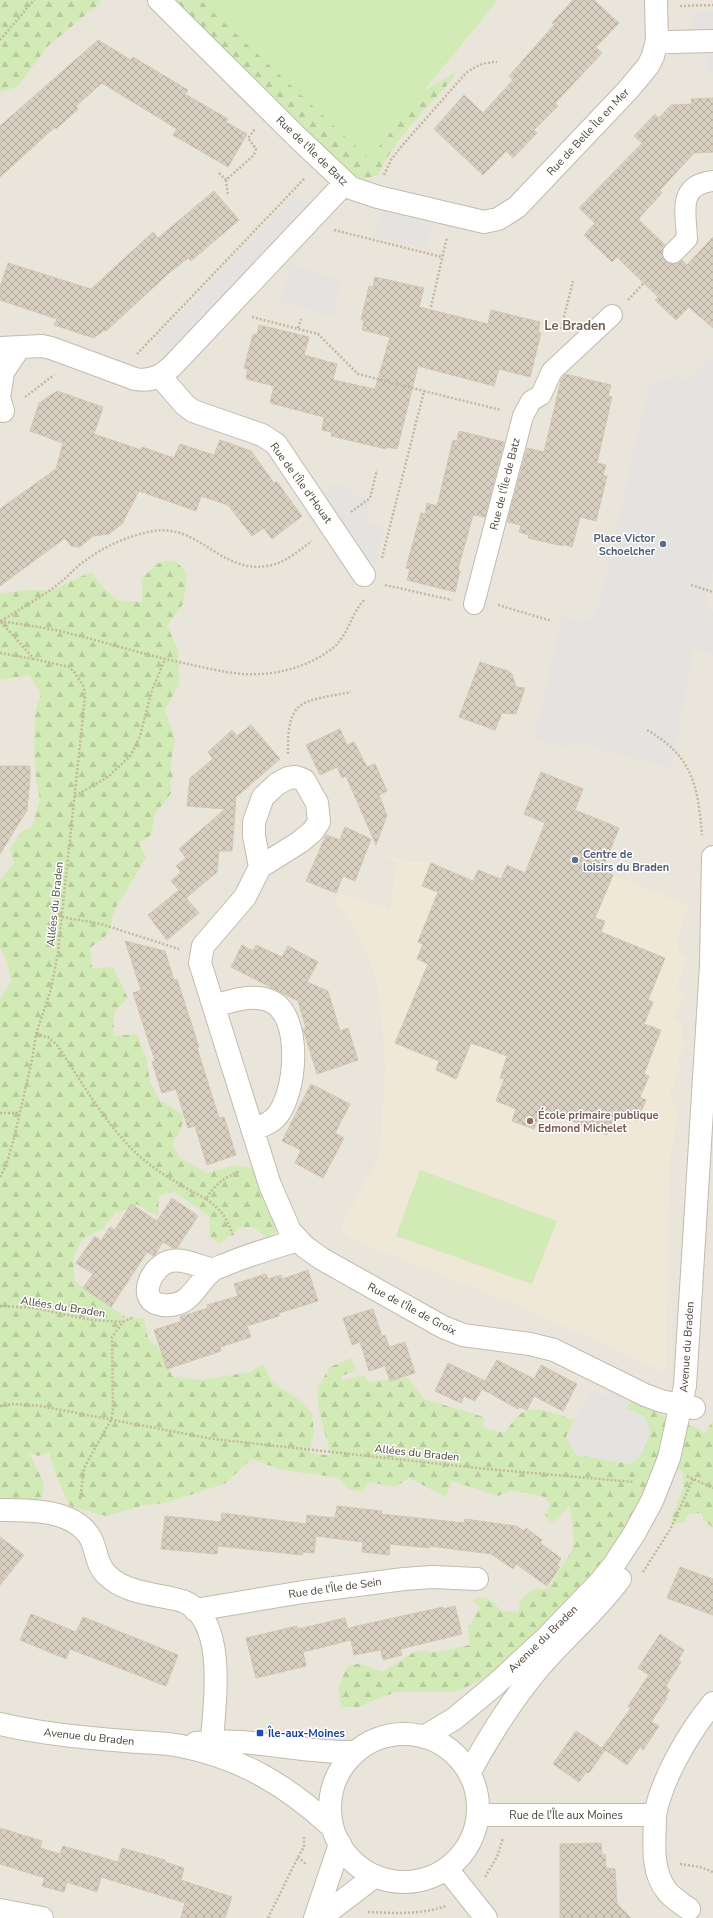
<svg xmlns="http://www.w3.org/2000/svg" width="713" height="1918" viewBox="0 0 713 1918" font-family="'Nunito Sans',sans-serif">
<defs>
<pattern id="forest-firs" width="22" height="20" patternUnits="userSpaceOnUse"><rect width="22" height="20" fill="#d2eab5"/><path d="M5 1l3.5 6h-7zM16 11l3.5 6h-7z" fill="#b6ca9c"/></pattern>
<pattern id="building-cross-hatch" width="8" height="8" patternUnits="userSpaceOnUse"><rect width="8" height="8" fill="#d8cfc1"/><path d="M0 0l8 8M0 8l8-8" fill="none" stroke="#b1aa9e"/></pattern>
</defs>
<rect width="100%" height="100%" fill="#f6f3ec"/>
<path fill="#eae5da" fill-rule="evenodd" d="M0,0H200L369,159L498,0H713V1918H0ZM386,856L408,862L431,863L473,881L501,879L506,865L595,918L676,936V949L686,958L675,988L684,993L673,1019L681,1033L679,1037L685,1042L676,1063L681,1066L668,1096L673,1109L677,1112L669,1166L665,1371L511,1302L360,1242L341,1229L379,1157L381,1146L386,1068L383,1026L377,979L359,933L341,894L391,910L397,862Z"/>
<path fill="#efe8d6" d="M384,855L408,862L431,863L473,881L478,870L501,879L507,865L536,877L595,917L613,875L689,906L675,942L676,949L686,958L675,987L684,993L673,1019L680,1023L682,1029L679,1037L685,1042L676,1063L681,1066L668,1096L674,1101L675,1105L673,1109L678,1112L669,1166L665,1371L511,1302L360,1242L341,1229L379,1157L381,1146L386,1068L383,1026L377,979L359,933L335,902L341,894L391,910L397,862Z"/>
<path fill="url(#forest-firs)" d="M0,0H101L100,3L48,46L17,87L0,92Z
M151,0H249L401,105L455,72L452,80C425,110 395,138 378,175L358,181Z
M171,560L178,563L187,574L183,604L167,626L178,649L179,684L165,710L175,739L170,768L173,776L170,783L171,793L155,814L151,835L139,843L146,858L115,909L108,934L90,948L92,968L113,967L128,998L114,1012L113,1036L137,1034L147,1061L150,1082L160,1101C169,1104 174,1110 183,1114C183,1127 179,1134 172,1144L180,1158L207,1173L236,1165L254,1169L279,1226L275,1233L267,1238L254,1227H241L219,1244L209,1236L210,1217L174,1191L159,1196L158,1215L150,1213L137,1204L127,1210L116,1212L103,1229L83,1239L73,1256L75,1282L126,1317L144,1319L148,1338L161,1351L172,1376L200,1380L250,1372L263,1364L271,1381L297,1398L312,1413L314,1433L309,1452L331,1456L319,1411L317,1388L330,1367L351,1358L356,1371L341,1376L342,1381L364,1375L368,1382L408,1378L424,1399L484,1417L483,1428L505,1433C511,1425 514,1417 523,1412C538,1403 577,1422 594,1428L623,1412L633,1399L669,1419L698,1428L704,1434L713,1421V1528L703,1519L701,1513L688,1514L685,1522L670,1524L683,1488V1471L662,1463L639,1516L624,1529L616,1552L600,1571L524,1645L490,1674L469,1686L451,1692H396L358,1707H341L338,1688L347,1667L360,1663L382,1672L416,1651L437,1652L470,1645L468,1628L480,1608L473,1600C486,1592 492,1601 501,1611L518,1612L520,1600L536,1588L547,1590L572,1550L574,1540L570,1506L552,1523L545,1515L551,1505L545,1497L511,1490L498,1496L452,1481L446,1497L409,1478L395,1487L369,1482L362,1492L348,1489L339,1478L280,1469L251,1459L226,1483L169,1502L141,1506L106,1516L70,1506L56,1476L49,1452L39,1456L29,1453L44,1483L42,1498L0,1508V999L11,982L8,964L0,948V880L14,863L10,850L21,832L32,827L40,799L36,780L34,747L35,713L41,693L29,675L0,680V594L25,590H52L91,572L104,589L117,600L142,602V579L156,564Z"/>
<path fill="#d2eab5" d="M200,0H498L369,159Z
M420,1170L557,1221L532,1284L396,1236Z"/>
<path fill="#e5e3e0" d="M691,11H713V71H706V42H692Z
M294,195L315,214L176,362L154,341Z
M381,208L433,222L427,249L374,236Z
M291,264L342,280L334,317L280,302Z
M713,358V569L705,605L708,609L713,611V655L694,649L672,768L573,742L571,749L534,740L562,616L576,620H586L591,618L598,609L648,388L659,380L675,377L685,380L692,378Z
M331,483L352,487L350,496L371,501L366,522L384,527L375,565L361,562L313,491L329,493Z
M616,1379L634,1389L625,1408L644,1416L648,1425L650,1434L642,1454L631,1464L576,1455L566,1436L592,1390L607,1397Z"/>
<path fill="url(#building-cross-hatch)" stroke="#d3c7b4" d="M573,0H594L619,23L596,47L602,53L555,103L558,106L534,130L537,133L513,158L506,151L483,175L434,129L464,95L483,113L513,80L509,76L554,25L552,23Z
M98,40L131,60L133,57L188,90L185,94L228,119L226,122L247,134L228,167L173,135L177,129L102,83L76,106L78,109L56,129L55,127L0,177V126Z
M713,98V152L694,153L660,190L662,193L638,219L665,245L662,250V256L665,261L670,264H676L682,260L687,265L713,237V328L689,307L676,320L655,300L658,297L617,257L612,262L584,235L595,223L579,208L642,143L634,136L655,114L659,118L671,105L692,104L691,99Z
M214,191L239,220L191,261L188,258L169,273L106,331L104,330L94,338L54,325L57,319L0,300V287L8,263L91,289L153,232L158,238Z
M375,277L424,288L419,307L488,324L491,310L540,322L538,332L541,333L530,377L499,369L494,386L418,366L397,449L387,447L386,449L331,436L332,432L322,430L324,417L270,403L274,386L246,379L248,369L244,368L253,334L257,335L259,325L309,337L304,355L337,364L333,380L375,389L390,337L362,330L364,320H361L369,286L373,287Z
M565,374L611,385L608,396L612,397L597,463L606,465L603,476H607L596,521L580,517L572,547L563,544V546L528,538L529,535L519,532L521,525L507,522L527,448L544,452L561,380Z
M57,391L103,407L94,434L141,450L142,447L174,458L180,444L214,455L220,440L251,451L274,483L277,482L302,516L272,539L264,528L252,536L228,505L201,496L196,511L139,491L122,524L109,534L93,536L80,547L71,546L65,538L0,586V509L56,469L63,443L30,431L39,403Z
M459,431L504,442L485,517L473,515L458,569L460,571L455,592L407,580L410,569L406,568L421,513L425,514L427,503L437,506L453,440L457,441Z
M480,662L508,671L512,674L516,687L525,688L516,714L502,713L495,730L459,717Z
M251,725L280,759L236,797L232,851H219L217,872L186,898L199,913L167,940L148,915L179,890L171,881L181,872L176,866L186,858L179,849L225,809L187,806L190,778L213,759L208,752L232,730L237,736Z
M340,729L347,745L354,742L367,767L375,764L387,791L379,795L387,815L376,845L346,776L342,778L337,767L320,775L306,745Z
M0,766H30V778L27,810L0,854Z
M541,772L583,789L575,810L619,828L602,870L613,875L595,918L605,921L601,932L665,958L648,1000L653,1002L644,1024L661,1030L644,1074L649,1076L640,1097L646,1100L637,1121L616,1112L607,1135L542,1109L534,1129L512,1121L516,1109L496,1101L504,1079L500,1078L507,1056L471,1043L456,1079L436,1070L439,1061L395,1043L428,964L417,959L423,944L418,942L438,892L422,886L431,863L473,881L478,870L501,879L507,865L525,873L545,823L524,814Z
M345,827L371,839L355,881L343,876L336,893L306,881L326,835L340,840Z
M125,941L165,951L174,980L177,979L199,1047L197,1048L219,1118L224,1117L236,1155L207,1165L195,1126L188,1128L176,1089L162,1093L152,1062L155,1061L133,993L141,990Z
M242,945L253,951L256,945L282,957L288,946L318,962L307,982L328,991L340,1031L348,1028L358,1060L317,1074L303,1029L306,1028L298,1001L231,967Z
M311,1084L350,1104L335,1133L344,1138L323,1178L295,1163L301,1150L282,1141Z
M172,1198L198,1216L177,1248H173L163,1242L154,1256L147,1252L111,1307L83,1288L93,1274L76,1263L95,1236L101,1241L110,1227L115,1230L131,1204L157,1221Z
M308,1270L318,1301L279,1313V1316L247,1326L251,1337L220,1347L221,1351L167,1369L154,1330L182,1321L180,1317L208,1308L207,1305L238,1296L234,1284L266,1274L268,1279L281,1275L282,1279Z
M373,1309L382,1336L385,1335L389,1347L405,1342L415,1373L390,1381L385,1366L369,1371L360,1342L352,1345L343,1318Z
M497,1360L534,1379L541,1365L577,1384L563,1411L534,1396L527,1410L520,1407L518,1409L482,1389L475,1401L464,1396L461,1403L435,1391L448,1363L485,1381Z
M337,1506L382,1511L381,1514L464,1523L465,1519L516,1526L524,1531L526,1528L542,1540L540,1543L561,1558L557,1565L560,1567L547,1586L516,1564L513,1569L491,1554L430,1546L429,1548L390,1544L389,1555L362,1552L363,1542L316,1536L314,1553L303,1552L302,1555L218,1546L217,1554L161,1549L165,1516L221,1522L222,1513L306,1524L307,1515L335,1518Z
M0,1537L24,1555L0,1585Z
M680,1567L713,1579V1615L667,1598Z
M455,1606L462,1634L400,1649L402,1655L383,1660L381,1650L354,1655L351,1640L303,1652L306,1666L256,1678L246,1638L297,1626L298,1629L345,1618L349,1633L348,1628L443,1607V1609Z
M31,1614L76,1632L83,1617L178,1655L166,1686L70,1649L66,1659L20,1640Z
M660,1634L684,1650L678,1660L681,1662L666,1686L670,1690L665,1697L667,1698L651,1722L659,1726L643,1750L640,1747L627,1765L602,1748L631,1708L628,1706L649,1675L638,1668Z
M576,1731L605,1750L589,1773L586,1772L579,1782L553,1764Z
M0,1828L42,1841L40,1848L60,1854L63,1846L118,1862L122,1848L165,1860V1862L184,1868L181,1880L232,1897L225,1918H181L185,1903L101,1877L97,1892L67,1882L64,1892L42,1886L45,1878L0,1864Z
M601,1843L602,1855L605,1854L606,1868L615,1869L617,1904L631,1918H560V1844Z"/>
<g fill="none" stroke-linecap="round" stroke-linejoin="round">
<g stroke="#c2bbae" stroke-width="22">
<path id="pedestrian" d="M673,253L687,239C686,212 677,185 713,181
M474,604L523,416L531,401L541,395L552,371L612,315"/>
</g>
<g stroke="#c2bbae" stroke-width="24">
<path id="minor" d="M159,0L297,137L351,188L378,197L484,222L498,219L517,207L628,90L648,66L653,56L657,40L656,0
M657,40L672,42L713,41
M0,348L42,346L51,348L135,379C153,382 164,375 176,362L345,183
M160,376L185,405L193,411L262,435L276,444L364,575
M0,392L3,372L19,348
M0,401L3,411
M260,867L300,842L313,831L319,822L317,803L304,780L296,777L288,778L277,784L263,797L254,822V836L260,867L245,897L203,946L200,963L270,1185L290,1231L305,1247L322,1259L443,1327L463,1335L530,1344L554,1350L645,1395L661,1401L694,1408
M214,1006C230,1001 252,994 268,1000C304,1012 297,1096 275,1118C269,1124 260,1127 253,1129
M213,1270C200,1267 184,1258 171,1261C152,1264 134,1302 163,1305C192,1308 196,1282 213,1270C217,1267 223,1266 227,1264C250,1254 274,1248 297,1240
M0,1510C29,1510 75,1509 91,1539C97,1551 96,1565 107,1575C124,1592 152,1594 175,1599C230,1609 214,1703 212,1742
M195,1610L303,1592L404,1579L432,1577L477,1579
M478,1815H655C662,1778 689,1732 713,1703
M655,1815C655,1839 650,1871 667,1891C672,1898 681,1903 689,1909
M447,1869L486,1918
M0,1910L42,1918
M315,1918L340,1844
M320,1918L375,1876"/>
</g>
<g stroke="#c2bbae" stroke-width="24">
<path id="tertiary" d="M0,1724C41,1734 84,1738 126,1741C144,1743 163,1742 181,1746C241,1758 286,1785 331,1826
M330 1808a74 74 0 1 1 148 0a74 74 0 1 1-148 0Z
M424,1737L454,1719L495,1685L548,1636L600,1582L613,1566L634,1534L652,1501L669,1458L685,1386L711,965L713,857
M196,1743C248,1736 303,1754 356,1752
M469,1773C491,1734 514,1696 544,1662C569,1634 597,1610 620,1579"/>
</g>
<path stroke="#c4b79f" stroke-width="2.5" stroke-dasharray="2 2" stroke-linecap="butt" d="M680,6L713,5
M0,40L34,0
M219,173L226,180L254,155L256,149L248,138L255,129
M384,175L391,160L400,148L466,73C476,66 484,62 497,62
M226,180L228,196
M334,230L442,257
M628,300L644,283
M431,307L447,237
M252,317L318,334L358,374L424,391
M298,328L301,319
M561,329L573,281
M137,354L305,178
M25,397L54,375
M351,512L370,498L377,470
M382,558L424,391L501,410
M385,585L452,600
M691,585L713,592
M498,605L552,621
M0,621C20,624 40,627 60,631C101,641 142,654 183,663C208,668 235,676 261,674C286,673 315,663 334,647C349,634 351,613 365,599
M1,621C21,608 44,596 62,581C70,575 76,566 85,561C103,547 126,537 148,532C198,520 219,574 267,566C284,564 298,551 312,541
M0,653L33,659
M647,730C693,756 698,787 702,835
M288,754C287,697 302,702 351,692
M75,796L108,777L131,755L140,736L152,690L165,659
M62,917L101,924L179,949
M36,1034L48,1037L57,1045C80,1079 100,1115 128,1145C149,1168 179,1184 206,1199C215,1184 224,1178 240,1171
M0,1113H19
M0,1177L6,1166L14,1138L32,1060L36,1034L51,989L58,952L85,697L84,687L75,673L69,667L34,659L1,622
M206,1199C221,1209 228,1219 233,1236
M0,1306L35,1308L91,1320L123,1322
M0,1406L14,1404L40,1406L213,1439L487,1469L634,1482
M687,1476L713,1488
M80,1499L84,1468L111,1420L113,1411L112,1337L123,1322L134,1317
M643,1572L671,1528L693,1479
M298,1857L304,1847V1835
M680,1864L700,1867L713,1872
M485,1877L497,1857L503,1838
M368,1912C395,1913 421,1915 446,1906
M268,1918L298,1857L307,1865"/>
<use href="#pedestrian" stroke="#fff" stroke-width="20"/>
<use href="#minor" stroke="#fff" stroke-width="22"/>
<use href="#tertiary" stroke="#fff" stroke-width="22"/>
</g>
<g fill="#5c6f8a" stroke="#fff" stroke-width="1.5">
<circle cx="663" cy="544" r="4"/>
<circle cx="575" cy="860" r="4"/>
</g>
<circle fill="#8d6e63" stroke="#fff" stroke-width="1.5" cx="530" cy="1121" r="4"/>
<rect fill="#1a4fb4" stroke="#fff" stroke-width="1.5" x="256" y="1729" width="8" height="8" rx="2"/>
<g text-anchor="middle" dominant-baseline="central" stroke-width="3" stroke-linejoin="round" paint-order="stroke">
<g font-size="11" fill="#4b4439" stroke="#fff">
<text transform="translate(588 132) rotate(-47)">Rue de Belle Île en Mer</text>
<text transform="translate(312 151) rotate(44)">Rue de l'Île de Batz</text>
<text transform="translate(301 483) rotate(54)">Rue de l'Île d'Houat</text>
<text transform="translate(505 484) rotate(-76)">Rue de l'Île de Batz</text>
<text transform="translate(55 904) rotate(-84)">Allées du Braden</text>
<text transform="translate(63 1307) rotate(9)">Allées du Braden</text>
<text transform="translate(412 1309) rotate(28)">Rue de l'Île de Groix</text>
<text transform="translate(687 1347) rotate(-86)">Avenue du Braden</text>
<text transform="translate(417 1453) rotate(6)">Allées du Braden</text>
<text transform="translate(335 1588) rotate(-8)">Rue de l'Île de Sein</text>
<text transform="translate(543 1639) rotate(-44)">Avenue du Braden</text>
<text transform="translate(89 1737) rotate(6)">Avenue du Braden</text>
<text x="566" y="1815">Rue de l'Île aux Moines</text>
</g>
<g font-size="11" font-weight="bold" fill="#4e5e75" stroke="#fff" text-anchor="end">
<text x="655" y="538">Place Victor<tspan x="655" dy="13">Schoelcher</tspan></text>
<text x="583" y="854" text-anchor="start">Centre de<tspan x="583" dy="13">loisirs du Braden</tspan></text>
</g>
<g font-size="11" font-weight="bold" fill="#785e54" stroke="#fff" text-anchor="start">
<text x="538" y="1115">École primaire publique<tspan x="538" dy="13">Edmond Michelet</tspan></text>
</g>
<g font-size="11" font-weight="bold" fill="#164399" stroke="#fff" text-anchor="start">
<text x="268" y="1733">Île-aux-Moines</text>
</g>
<g font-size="13" font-weight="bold" fill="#6e6250" stroke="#fff">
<text x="575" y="326">Le Braden</text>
</g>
</g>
</svg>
